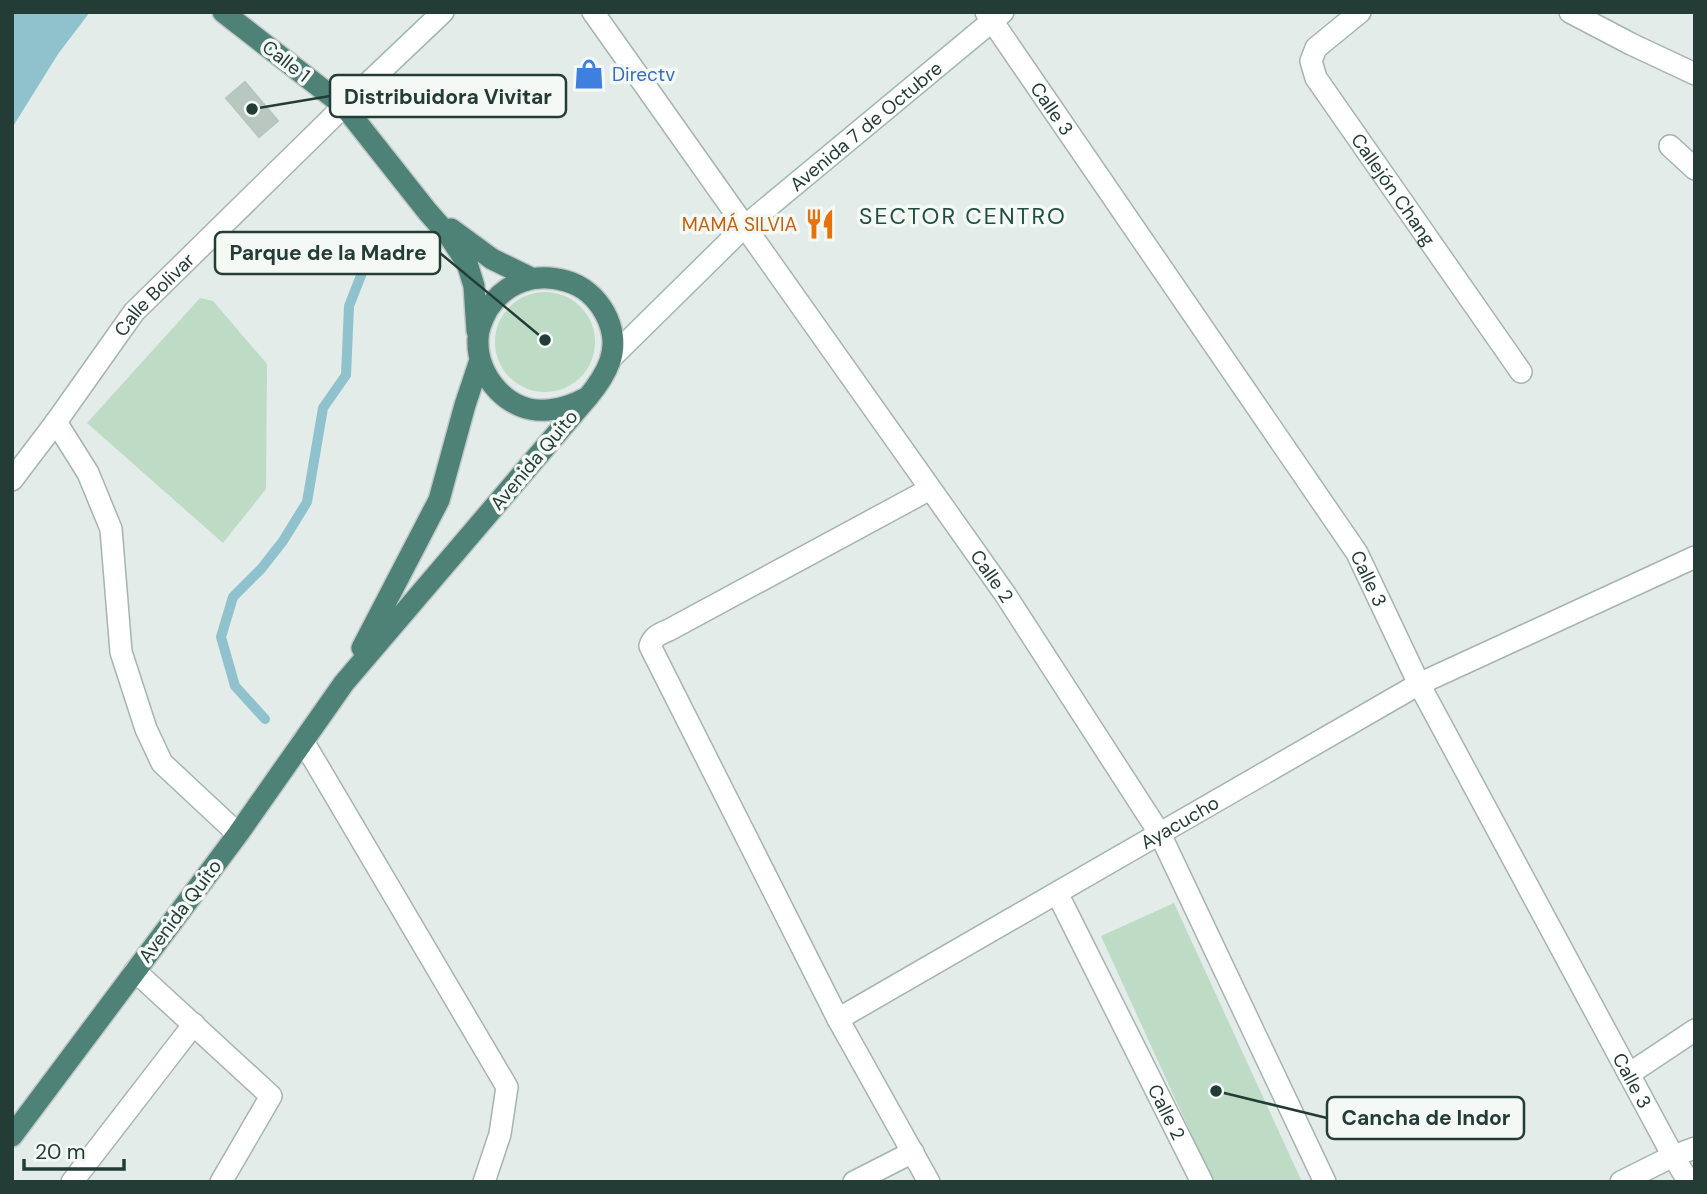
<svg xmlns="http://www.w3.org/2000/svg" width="1707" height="1194" viewBox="0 0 1707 1194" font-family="'DM Sans',sans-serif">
<rect width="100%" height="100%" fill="#e3ece8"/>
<path fill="#bedbc6" d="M495 342a50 50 0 1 1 100 0a50 50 0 1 1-100 0Z
M200,298L213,301L267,364L266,489L223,543L87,423Z
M1174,903L1302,1182H1213L1101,936Z"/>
<path fill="#8fc2cd" d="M12,12H90L58,54L12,128Z"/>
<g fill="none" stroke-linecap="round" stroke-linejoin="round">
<path stroke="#8fc2cd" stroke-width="10" d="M265,719L235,686L221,637L233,597L261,569L283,541L307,502L323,408L346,375L349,306L362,273"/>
</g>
<path fill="#b9c7c1" stroke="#b6c5bf" stroke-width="2" d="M245,82L278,121L259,137L226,98Z"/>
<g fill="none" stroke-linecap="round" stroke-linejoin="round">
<g stroke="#a6b4af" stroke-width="24">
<g id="minor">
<path id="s1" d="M593,12L1005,594L1160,834L1325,1182"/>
<path id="s2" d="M986,12L1357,553L1419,684L1673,1156L1689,1182"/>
<path id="s3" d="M1360,12L1316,48L1311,61L1316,78L1521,372"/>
<path d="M1570,12L1631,44L1695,74"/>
<path d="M1670,146L1695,169"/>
<path d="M56,422L88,473L111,529L121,652L146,729L162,763L238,834"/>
<path id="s4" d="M12,480L56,422L134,312L344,106"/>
<path d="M303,741L507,1087L500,1134L484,1182"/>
<path id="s5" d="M1057,893L1202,1182"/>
<path d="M135,971L271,1096L221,1182"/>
<path d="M838,1019L650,646C653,636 660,634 669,630L930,489"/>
<path d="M1629,1074L1695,1030"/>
<path d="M72,1182L194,1024"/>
<path d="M854,1182L913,1152"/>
<path id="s6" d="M929,1182L838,1019L1419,684L1695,557"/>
<path d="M1621,1182L1673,1156L1695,1148"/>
</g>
</g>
<g stroke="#a2b7b0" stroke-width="24">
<g id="secondary">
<path d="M344,106L443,12"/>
<path id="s7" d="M611,358L745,226L1003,12"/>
</g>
</g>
<g stroke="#c2c8c7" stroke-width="24">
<path id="trunk" d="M223,12L344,106L427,211L449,236L467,263L474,286L477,331
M451,229L492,259L531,278
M362,648L439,500L465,405L480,360
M12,1136L238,834L344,683L588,397C598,385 605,375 610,361C621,329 599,290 566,281C535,272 506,282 488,309C483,318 478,329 478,339C476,377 509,414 548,410C563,409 575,404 588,397"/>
</g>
<use href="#minor" stroke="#fff" stroke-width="21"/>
<use href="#secondary" stroke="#fff" stroke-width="21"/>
<use href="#trunk" stroke="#4e8277" stroke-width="21"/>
</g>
<defs>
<g id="shop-bare" transform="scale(2.415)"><path d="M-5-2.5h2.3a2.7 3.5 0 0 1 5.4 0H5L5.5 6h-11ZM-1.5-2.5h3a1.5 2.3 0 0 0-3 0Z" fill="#3f7fe0" stroke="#f4f9f6" stroke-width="2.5" paint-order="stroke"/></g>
<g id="restaurant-bare" transform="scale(2.415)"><path d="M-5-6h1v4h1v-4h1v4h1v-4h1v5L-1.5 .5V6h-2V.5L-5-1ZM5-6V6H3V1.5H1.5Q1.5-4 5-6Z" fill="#e8710a" stroke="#f4f9f6" stroke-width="2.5" paint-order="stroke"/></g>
</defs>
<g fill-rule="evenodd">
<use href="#shop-bare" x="589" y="74"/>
<use href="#restaurant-bare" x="820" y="224"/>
</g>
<g text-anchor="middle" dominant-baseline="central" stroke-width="7" stroke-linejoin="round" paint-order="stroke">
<g font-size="19" fill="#243c36" stroke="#f4f9f6">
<text transform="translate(286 61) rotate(38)">Calle 1</text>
<text stroke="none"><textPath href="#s2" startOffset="117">Calle 3</textPath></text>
<text stroke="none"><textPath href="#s7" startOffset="345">Avenida 7 de Octubre</textPath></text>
<text stroke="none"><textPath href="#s3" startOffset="224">Callejón Chang</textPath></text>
<text stroke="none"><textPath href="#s4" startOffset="234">Calle Bolivar</textPath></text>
<text transform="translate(534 460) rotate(-50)">Avenida Quito</text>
<text stroke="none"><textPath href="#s1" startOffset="691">Calle 2</textPath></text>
<text stroke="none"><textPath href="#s2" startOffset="684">Calle 3</textPath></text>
<text stroke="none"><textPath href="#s6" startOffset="581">Ayacucho</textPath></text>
<text transform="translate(180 911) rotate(-53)">Avenida Quito</text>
<text stroke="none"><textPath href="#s2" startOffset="1251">Calle 3</textPath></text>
<text stroke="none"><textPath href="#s5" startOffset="245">Calle 2</textPath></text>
</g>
<g font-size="19" fill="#366cbe" stroke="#f4f9f6" text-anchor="start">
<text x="612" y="74">Directv</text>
</g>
<g font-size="19" fill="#c56008" stroke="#f4f9f6" text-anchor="end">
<text x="797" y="224">MAMÁ SILVIA</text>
</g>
<g font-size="23" letter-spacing="2" fill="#214d43" stroke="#f4f9f6">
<text x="963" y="216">SECTOR CENTRO</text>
</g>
</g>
<path fill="none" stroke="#243c36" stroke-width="2.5" d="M252 109L330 96M545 340L440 253M1216 1091L1327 1118"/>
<g fill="#243c36" stroke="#f4f9f6" stroke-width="2.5">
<circle cx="252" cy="109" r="7"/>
<circle cx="545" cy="340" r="7"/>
<circle cx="1216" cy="1091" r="7"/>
</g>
<g fill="#f4f9f6" stroke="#243c36" stroke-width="2.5">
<rect x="330" y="75" width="236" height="42" rx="7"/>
<rect x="215" y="232" width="225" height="42" rx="7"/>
<rect x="1327" y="1097" width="197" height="42" rx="7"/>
</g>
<g font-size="21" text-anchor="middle" font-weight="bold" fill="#243c36">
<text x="448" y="104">Distribuidora Vivitar</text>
<text x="328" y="260">Parque de la Madre</text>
<text x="1426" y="1125">Cancha de Indor</text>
</g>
<rect width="1707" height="1194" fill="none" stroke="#243c36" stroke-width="28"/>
<path d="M24 1159v10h100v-10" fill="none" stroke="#243c36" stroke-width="3.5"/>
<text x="35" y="1159" font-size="21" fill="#243c36" stroke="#f4f9f6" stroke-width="5" paint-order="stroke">20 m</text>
</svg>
